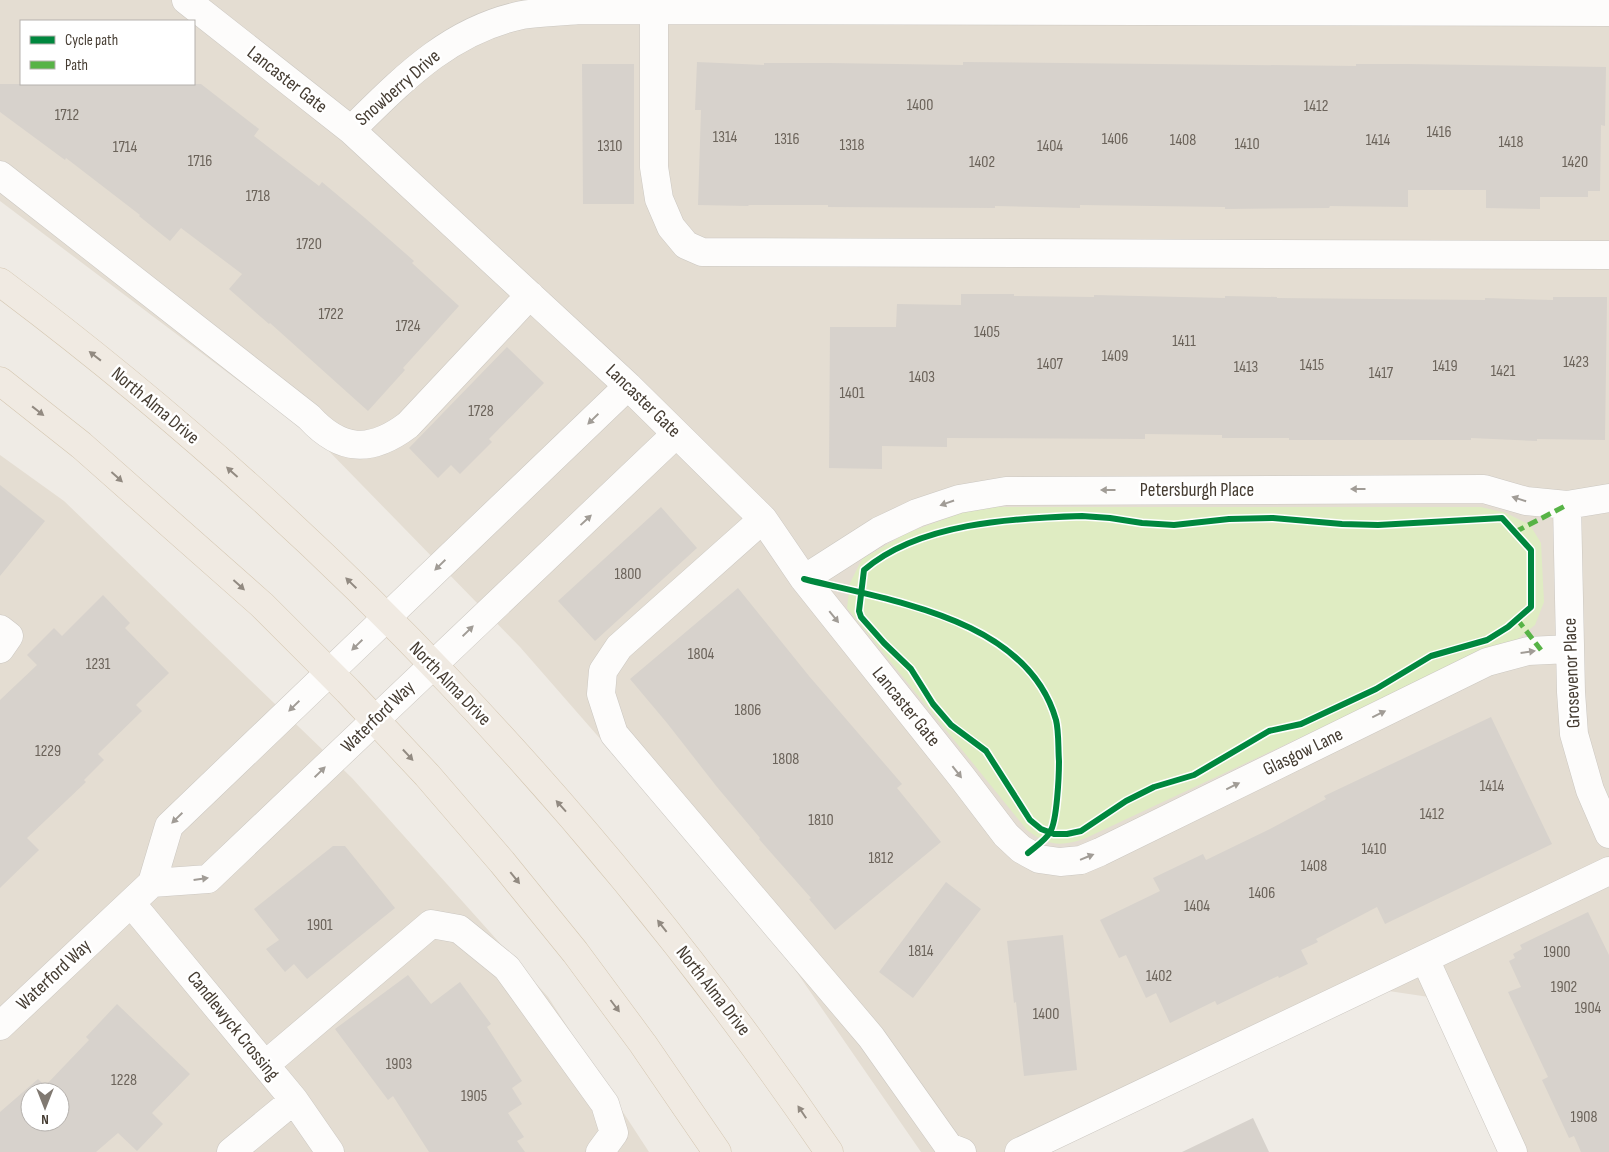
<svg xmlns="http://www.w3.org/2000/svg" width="1609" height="1152" viewBox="0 0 1609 1152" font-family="'Sofia Sans Condensed',sans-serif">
<rect width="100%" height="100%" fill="#efebe5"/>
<path fill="#e4ddd2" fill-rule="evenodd" d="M0,0H1609V1152H1504L1429,997L1382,990L1035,1152H921L769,932L520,647L321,443L0,201ZM21,21H194V84H21Z
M0,455L64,501L352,778L548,997L649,1152H0ZM30,1092H60V1122H30Z"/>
<path fill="#dfecc2" d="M977,507H1481L1506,513L1530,525L1541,543L1544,602L1535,625L1515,641L1491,648L1086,838C1061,847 1048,846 1027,830L847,608L850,583L862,559L907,533Z"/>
<path fill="#d7d2cc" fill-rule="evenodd" d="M697,62L764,65V63H829L963,65V62L1356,66V64H1407L1606,67L1605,126L1601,125L1600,191H1588V197H1540V209L1486,208V190H1408V207L1330,206L1329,208L1225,209V207L1080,205V208L995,206V208L828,207V205H749L748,206L698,205L701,110H695Z
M582,64H634V204H583Z
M0,84H201L259,129L254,136L319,186L322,182L365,218L414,261L412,263L459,306L403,368L405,370L368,411L270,323L269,324L229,289L242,274L181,228L170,241L139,216L140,215L66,158L65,160L0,112Z
M961,294H1014V296L1094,297V295L1225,298V296L1277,297V298L1485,300V298L1553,300V297H1607L1605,440L1537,439V441L1471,438V440H1289V438H1222V435L1145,434V439L947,438V447L882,446V469L829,468L830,327H896L897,304L961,305Z
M507,347L544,383L489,439L492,442L460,474L451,465L438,478L409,448Z
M0,485L45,521L0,576Z
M661,507L697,548L595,641L558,601Z
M738,588L809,676L902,784L897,788L941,842L835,930L809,899L811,898L759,839L760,838L717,787L667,723L630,679Z
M103,595L130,623L125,628L169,673L136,705L142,711L98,754L104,760L84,780L86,782L27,838L39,850L0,888V700L37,665L27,655L54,628L62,636Z
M1491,717L1552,844L1385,924L1377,907L1316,939L1318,942L1301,950L1308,964L1279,978L1278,976L1217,1005L1215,1001L1170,1023L1156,993L1146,998L1126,955L1119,958L1100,920L1160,891L1153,878L1203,854L1206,860L1270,829L1326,799L1324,796Z
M333,846H345L395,908L307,979L294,964L285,972L266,949L279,940L254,909Z
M946,882L981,909L913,998L879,972Z
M1588,912L1609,955V1152H1581L1574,1136L1569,1138L1542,1080L1548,1077L1508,992L1521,987L1509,961L1515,958L1513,954L1522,949L1520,945Z
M1063,935L1077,1070L1024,1076L1016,1002L1014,1003L1007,941Z
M408,975L431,1004L460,982L491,1024L487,1027L522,1081L512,1088L522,1104L508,1113L524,1137L517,1141L525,1152H429L393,1096L388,1100L335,1029Z
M117,1004L190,1074L152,1113L163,1124L137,1151L118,1133L96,1152H0V1112L38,1079L45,1086L89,1040L86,1037ZM30,1092H60V1122H30Z
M1253,1118L1269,1152H1182Z"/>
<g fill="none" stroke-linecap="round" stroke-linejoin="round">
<g stroke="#cbc7c1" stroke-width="29">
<path id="minor" d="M186,0L351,130L628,386L763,519L804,579L961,776L1006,835L1021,849L1028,853L1039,859L1060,862L1081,860L1100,852L1487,662L1528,651L1570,649
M654,10V167L659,199L671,227L686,245L702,252L1609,255
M351,130C402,80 449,30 522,15C540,12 560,12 579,10L1609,12
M0,175L309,417C341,452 371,453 408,425L530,295
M1567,505L1571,692L1574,734L1590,790L1609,834
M763,519L619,647L603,671L601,694L614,734L871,1037L949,1147L962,1152
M804,579L879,531L917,513L959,499L1006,491L1484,489L1526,501L1567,505L1609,498
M0,629L9,636L0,649
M152,883L208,879L676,434
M131,903L294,1100L330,1152
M1425,959L1513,1152
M0,1026L152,883L169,826L628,386
M265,1065L431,924L459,929L507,968L605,1104L614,1133L600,1152
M231,1152L294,1100
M1019,1152L1609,871"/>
</g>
<g stroke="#d4c6b0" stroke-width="29">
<path id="major" d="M0,282C322,523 603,820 829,1152
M0,381L81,445L262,605L348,691L427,775L502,862L575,952L643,1044L717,1152"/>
</g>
<use href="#minor" stroke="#fdfcfb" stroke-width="28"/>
<use href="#major" stroke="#f0eae2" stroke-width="28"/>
<path stroke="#57b346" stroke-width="5" stroke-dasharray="10 5" stroke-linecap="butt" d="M1515,532L1567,505
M1517,619L1541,650"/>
<g stroke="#fff" stroke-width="9">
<path id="cycleway" d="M1082,516L1110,518L1142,523L1174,525L1229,519L1273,518L1342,524L1378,525L1502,518L1531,550V607L1508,627L1487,640L1431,656L1376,689L1301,724L1269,731L1194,775L1154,787L1126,801L1081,831L1067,834H1054L1041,829L1030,820L986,751L951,725L933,704L911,669L884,643L861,617L859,611L864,570C919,523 1012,518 1082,516Z
M804,579C890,601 1027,618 1056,720C1059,732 1058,748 1059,761C1059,775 1057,822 1050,832C1046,840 1035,847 1028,853"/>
</g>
<use href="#cycleway" stroke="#00873e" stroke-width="6"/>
</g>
<defs><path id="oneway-solid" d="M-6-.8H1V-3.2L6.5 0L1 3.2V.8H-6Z" transform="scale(1.25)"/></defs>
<g fill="#928a81">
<use href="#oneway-solid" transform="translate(95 356) rotate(-142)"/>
<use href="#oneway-solid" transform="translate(38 411) rotate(38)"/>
<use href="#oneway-solid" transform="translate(232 472) rotate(-138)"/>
<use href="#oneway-solid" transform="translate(117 477) rotate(42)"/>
<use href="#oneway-solid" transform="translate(351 583) rotate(-136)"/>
<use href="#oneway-solid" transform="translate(239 585) rotate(42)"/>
<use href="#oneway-solid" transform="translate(408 755) rotate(47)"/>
<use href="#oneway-solid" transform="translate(561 806) rotate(-132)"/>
<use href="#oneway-solid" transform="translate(515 878) rotate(51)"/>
<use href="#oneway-solid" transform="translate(662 926) rotate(-128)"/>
<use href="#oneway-solid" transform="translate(615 1006) rotate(53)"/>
<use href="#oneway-solid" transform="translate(802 1112) rotate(-124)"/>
</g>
<g fill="#a19c96">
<use href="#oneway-solid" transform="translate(593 419) rotate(136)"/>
<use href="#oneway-solid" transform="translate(1358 489) rotate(180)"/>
<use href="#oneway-solid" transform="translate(1108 490) rotate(180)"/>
<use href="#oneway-solid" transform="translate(1519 499) rotate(-162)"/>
<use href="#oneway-solid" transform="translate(947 503) rotate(161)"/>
<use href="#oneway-solid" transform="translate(586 520) rotate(-43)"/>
<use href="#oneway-solid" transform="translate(440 565) rotate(136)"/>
<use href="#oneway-solid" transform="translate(834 617) rotate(51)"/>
<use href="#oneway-solid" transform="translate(468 631) rotate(-44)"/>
<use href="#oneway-solid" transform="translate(357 645) rotate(136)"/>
<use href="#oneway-solid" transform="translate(1528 652) rotate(-8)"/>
<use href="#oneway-solid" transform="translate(294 706) rotate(136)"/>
<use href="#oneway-solid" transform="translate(1379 714) rotate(-26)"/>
<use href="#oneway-solid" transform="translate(320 772) rotate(-44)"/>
<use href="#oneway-solid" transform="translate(957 772) rotate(52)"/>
<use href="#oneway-solid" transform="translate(1233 786) rotate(-26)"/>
<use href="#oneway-solid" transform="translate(177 818) rotate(136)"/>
<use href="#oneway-solid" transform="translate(1087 857) rotate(-22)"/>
<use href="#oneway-solid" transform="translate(201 879) rotate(-8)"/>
</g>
<g text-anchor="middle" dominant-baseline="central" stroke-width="5" stroke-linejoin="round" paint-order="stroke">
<g font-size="16" fill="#6b635a">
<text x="920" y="105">1400</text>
<text x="1316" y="106">1412</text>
<text x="67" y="115">1712</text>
<text x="1439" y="132">1416</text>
<text x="725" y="137">1314</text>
<text x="787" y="139">1316</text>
<text x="1115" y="139">1406</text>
<text x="1183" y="140">1408</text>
<text x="1378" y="140">1414</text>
<text x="1511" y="142">1418</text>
<text x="1247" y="144">1410</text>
<text x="852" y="145">1318</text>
<text x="610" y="146">1310</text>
<text x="1050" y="146">1404</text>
<text x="125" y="147">1714</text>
<text x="200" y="161">1716</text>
<text x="982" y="162">1402</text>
<text x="1575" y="162">1420</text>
<text x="258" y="196">1718</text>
<text x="309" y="244">1720</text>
<text x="331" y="314">1722</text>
<text x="408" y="326">1724</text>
<text x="987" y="332">1405</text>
<text x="1184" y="341">1411</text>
<text x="1115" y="356">1409</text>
<text x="1576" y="362">1423</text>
<text x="1050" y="364">1407</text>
<text x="1312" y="365">1415</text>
<text x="1445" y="366">1419</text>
<text x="1246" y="367">1413</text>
<text x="1503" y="371">1421</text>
<text x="1381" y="373">1417</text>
<text x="922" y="377">1403</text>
<text x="852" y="393">1401</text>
<text x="481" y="411">1728</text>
<text x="628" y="574">1800</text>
<text x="701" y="654">1804</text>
<text x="98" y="664">1231</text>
<text x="748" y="710">1806</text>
<text x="48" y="751">1229</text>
<text x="786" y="759">1808</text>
<text x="1492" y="786">1414</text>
<text x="1432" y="814">1412</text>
<text x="821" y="820">1810</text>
<text x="1374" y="849">1410</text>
<text x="881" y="858">1812</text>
<text x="1314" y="866">1408</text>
<text x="1262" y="893">1406</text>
<text x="1197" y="906">1404</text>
<text x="320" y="925">1901</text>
<text x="921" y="951">1814</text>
<text x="1557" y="952">1900</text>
<text x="1159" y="976">1402</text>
<text x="1564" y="987">1902</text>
<text x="1588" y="1008">1904</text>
<text x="1046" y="1014">1400</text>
<text x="399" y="1064">1903</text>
<text x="124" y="1080">1228</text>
<text x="474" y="1096">1905</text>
<text x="1584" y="1117">1908</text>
</g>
<g font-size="19" fill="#453c32" stroke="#fff">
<text transform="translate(287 80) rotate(38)">Lancaster Gate</text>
<text transform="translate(398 88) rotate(-41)">Snowberry Drive</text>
<text transform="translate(643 401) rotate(44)">Lancaster Gate</text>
<text transform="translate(155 406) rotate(40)">North Alma Drive</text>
<text x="1197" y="490">Petersburgh Place</text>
<text transform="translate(1572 673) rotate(-92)">Grosevenor Place</text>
<text transform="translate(450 684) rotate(46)">North Alma Drive</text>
<text transform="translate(906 707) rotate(51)">Lancaster Gate</text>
<text transform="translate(378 717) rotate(-44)">Waterford Way</text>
<text transform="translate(1303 752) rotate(-26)">Glasgow Lane</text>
<text transform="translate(54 975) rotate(-43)">Waterford Way</text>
<text transform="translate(713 991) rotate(52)">North Alma Drive</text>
<text transform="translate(233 1026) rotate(51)">Candlewyck Crossing</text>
</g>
</g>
<rect x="20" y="20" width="175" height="65" fill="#ffffff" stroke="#b5b1ad"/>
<rect x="30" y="36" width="25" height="8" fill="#00873e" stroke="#b5b1ad"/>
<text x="65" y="45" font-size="15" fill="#453c32">Cycle path</text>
<rect x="30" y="61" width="25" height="8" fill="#57b346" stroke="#b5b1ad"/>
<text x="65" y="70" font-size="15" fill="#453c32">Path</text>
<g transform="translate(45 1107) rotate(180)"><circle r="24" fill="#ffffff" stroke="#b5b1ad"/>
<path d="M0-4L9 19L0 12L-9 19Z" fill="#807971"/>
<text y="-8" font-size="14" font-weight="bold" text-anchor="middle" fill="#453c32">N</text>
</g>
</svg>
